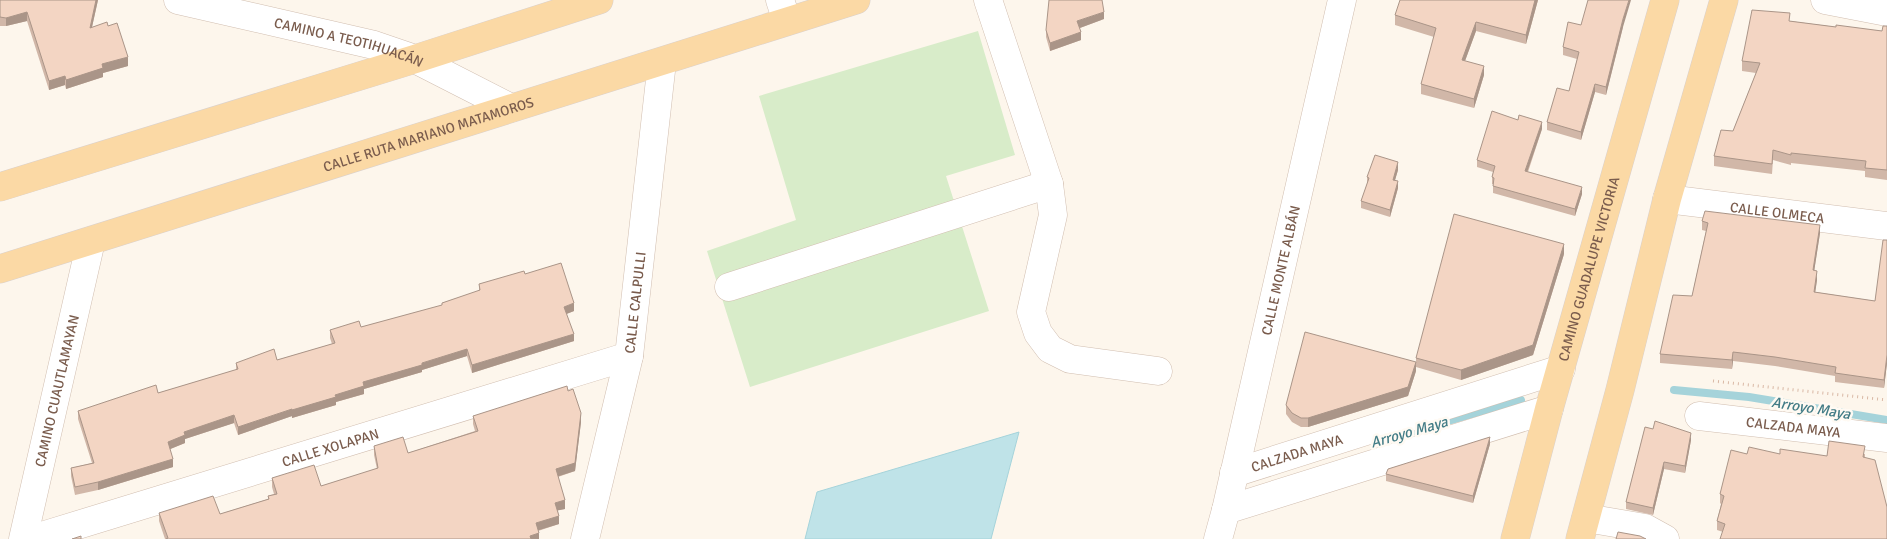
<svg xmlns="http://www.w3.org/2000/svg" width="1887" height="539" viewBox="0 0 1887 539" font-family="Signika,sans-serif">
<rect width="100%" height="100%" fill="#fdf6ec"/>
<path fill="#d8ecc9" d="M978,31L1015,155L946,176L989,311L750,387L707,251L796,220L759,96Z"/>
<path fill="#bfe3e8" stroke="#a5d3da" d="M1019,432L991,539H805L817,492Z"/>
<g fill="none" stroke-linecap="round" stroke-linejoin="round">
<path stroke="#a5d3da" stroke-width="8" d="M1674,390L1749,397L1887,420
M1393,437L1521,400"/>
<g stroke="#d1beb0" stroke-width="29">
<g id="minor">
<path id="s1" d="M178,0L374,45L415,59L511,108"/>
<path d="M780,0L787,21"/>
<path d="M988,0L1049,184L1053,215L1031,312L1038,333L1050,349L1070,359L1158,371"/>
<path d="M1825,0L1887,12"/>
<path id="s2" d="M1667,199L1887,226"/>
<path d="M729,287L1049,184"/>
<path id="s3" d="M1699,416L1887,438"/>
<path id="s4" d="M1234,473L1561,369"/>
<path d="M1226,510L1549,409"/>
<path d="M1586,518L1645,528L1665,539"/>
<path id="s5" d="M23,539L91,241"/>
<path id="s6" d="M32,539L629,356"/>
<path id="s7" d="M585,539L629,356L662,62"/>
<path id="s8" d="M1218,539L1226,510L1342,0"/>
</g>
</g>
<g stroke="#dad1cd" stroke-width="29">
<g id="major">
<path d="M0,187L415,59L599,0"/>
<path id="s9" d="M0,269L856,0"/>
<path id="s10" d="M1515,539L1549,409L1665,0"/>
<path d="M1580,539L1620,390L1667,199L1724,0"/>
</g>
</g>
<path stroke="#d9b8a5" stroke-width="3" stroke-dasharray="1 4" stroke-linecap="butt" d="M1713,381L1887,400"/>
<use href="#minor" stroke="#fff" stroke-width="28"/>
<use href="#major" stroke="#fbd9a5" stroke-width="28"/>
</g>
<path fill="#d1b7a8" d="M0,0H98L92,27L108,26L128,66L103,73V77L66,89L65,85L49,90L27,21L6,26H0Z
M1538,0L1526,44L1476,31L1465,61L1484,75L1474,108L1421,94V84L1434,37L1395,25V15Z
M1104,19L1080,28L1081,40L1050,51L1046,37V30Z
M1790,21L1836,27L1882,31L1887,26V180L1865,177V171L1791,163V165L1773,160L1772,174L1714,166V156L1733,131L1756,73L1742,71V61Z
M1581,25L1623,27L1606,95L1595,92L1581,140L1547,130V122L1569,91L1577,59L1563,55V47Z
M1542,129L1528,172L1582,194L1575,216L1493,193V184H1492V177L1493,172L1477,167V160Z
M1398,170L1395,180L1398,188L1390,217L1361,208V201L1367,184V177Z
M1702,221L1820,233L1814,271L1817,280L1815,292L1875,301L1887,240V363L1884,388L1835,382V376L1775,366L1733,361L1732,369L1660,363V354L1692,296L1706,231L1702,230Z
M1564,254L1533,355L1461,380L1416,367V358Z
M525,274L574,311L566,314L574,341L472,373L467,356L422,370V372L364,389V394L336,402V405L292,418V416L238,435L234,423L185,439V443L170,449L173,467L98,490L75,495L71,476V468L92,463L78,419V411L158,393L236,370V363L277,360L332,344L330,338V330L361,327L442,306V303L479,291V284Z
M1416,371L1408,396L1308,427H1301L1292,422L1286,414V405Z
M568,391L581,422L575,471L558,477L565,509L558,510L559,524L538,531L539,539H165L159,521V513L220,514L268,499V496L274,494L272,487V478L321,486L377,469L374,455V446L408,453L475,431L473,424V416Z
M1645,427L1691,440L1685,473L1664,469L1653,515L1626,509V502Z
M1490,444L1473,503L1386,481V474Z
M1747,454H1780L1827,456L1865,454V458L1723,532L1717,530V521L1721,504L1720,503V494Z"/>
<path fill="#aa9588" d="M96,0H98L90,36V28Z
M1535,0H1538L1526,44V35Z
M1629,0H1631L1623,27L1606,95V87L1623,19Z
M27,12V21L6,26V18Z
M1104,12V19L1077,29V21Z
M1476,22V31L1462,69V60Z
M1081,32V40L1050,51V43Z
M128,57V66L103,73V77L66,89V80L102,64Z
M1484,66V75L1474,108V99Z
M65,76V85L49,90V81Z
M1595,84V92L1581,140V132Z
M1542,122V129L1525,178V171Z
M1398,162V170L1393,187V180Z
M1398,181V188L1390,217V210Z
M1582,187V194L1575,216V209Z
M1820,225V233L1813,279V270Z
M1564,244V254L1533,355L1461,380V370Z
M1817,271V280L1814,301V292Z
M574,303V311L564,315V307Z
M574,334V341L472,373V365Z
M467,349V356L422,370V372L364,389V394L336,402V405L292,418V410L335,395L363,382Z
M1733,352V361L1732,369V360Z
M1887,355V363L1884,388V380Z
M1416,362V371L1408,396L1308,427V418Z
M292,409V416L238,435V427Z
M581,413V422L575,471L556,477V469Z
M234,415V423L185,439V443L168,450V442L184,432Z
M1691,433V440L1685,473V466Z
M1490,437V444L1473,503V496Z
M173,459V467L98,490V482Z
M1664,462V469L1653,515V508Z
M565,500V509L555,511V503Z
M559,516V524L536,531V523Z
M539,533V539H530V536Z"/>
<path fill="#f3d5c3" stroke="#aa9588" d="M0,0H96L90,28L107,22L108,26L117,23L128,57L102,64L103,68L66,80L65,76L49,81L27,12L6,18L0,17Z
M1049,0H1102L1104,12L1077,21L1081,32L1050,43L1046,30Z
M1400,0H1535L1526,35L1476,22L1462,60L1484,66L1474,99L1421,84L1436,28L1395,15Z
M1588,0H1629L1623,19L1606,87L1595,84L1581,132L1547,122L1557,88L1569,91L1579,52L1563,47L1568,22L1581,25Z
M1752,10L1790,13L1789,21L1836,27V25L1882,31L1883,26H1887V170L1865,168L1866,161L1791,153V155L1773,150L1772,164L1714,156L1721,130L1733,131L1760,63L1742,61Z
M1492,111L1518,120L1519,115L1542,122L1525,171L1582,187L1575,209L1493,186L1494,178L1492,177L1495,166L1477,160Z
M1375,155L1398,162L1393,180L1398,181L1390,210L1361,201L1369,178L1367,177Z
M1705,211L1820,225L1813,270L1817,271L1814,292L1875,301L1883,240H1887V355L1884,380L1835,373L1836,367L1775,357L1733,352L1732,360L1660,354L1673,295L1692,296L1708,223L1702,221Z
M1454,214L1564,244L1533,345L1461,370L1416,358Z
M561,263L574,303L564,307L574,334L472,365L467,349L422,363V365L363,382L364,386L335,395L336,397L292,410V409L238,427L234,415L184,432L185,435L168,442L173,459L98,482L75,487L71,468L94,463L78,411L156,385L158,393L238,369L236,363L274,349L277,360L335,343L330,330L359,321L361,327L442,305V303L480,290L479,284L524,271L525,274Z
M1305,332L1416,362L1408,387L1308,418H1301L1292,413L1286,405Z
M567,386L568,391L573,389L581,413L575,463L556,469L565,500L555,503L559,516L536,523L539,533L530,536L531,539H166L168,538L159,513L213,496L220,514L269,499L268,496L277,494L272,478L314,465L321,486L378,468L374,446L403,437L408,453L478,431L473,416Z
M1655,421L1691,433L1685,466L1664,462L1653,508L1626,502L1645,427L1653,429Z
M1490,437L1473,496L1386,474L1388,469Z
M1829,441L1865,446L1863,457L1875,460L1887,507V539H1720L1725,524L1717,521L1724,496L1720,494L1731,450L1747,454L1749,447L1780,454V449L1827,456Z
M1618,532L1640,536L1646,539H1616Z
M81,536V539H72Z"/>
<g text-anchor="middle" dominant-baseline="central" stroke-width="5" stroke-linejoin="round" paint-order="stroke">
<g font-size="14" fill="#7a5c4d" stroke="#fffaf3">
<text stroke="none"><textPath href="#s1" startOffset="176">CAMINO A TEOTIHUACÁN</textPath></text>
<text stroke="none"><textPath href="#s9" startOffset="449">CALLE RUTA MARIANO MATAMOROS</textPath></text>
<text stroke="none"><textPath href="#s2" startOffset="111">CALLE OLMECA</textPath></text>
<text stroke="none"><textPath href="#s10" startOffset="280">CAMINO GUADALUPE VICTORIA</textPath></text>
<text stroke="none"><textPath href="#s8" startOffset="276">CALLE MONTE ALBÁN</textPath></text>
<text stroke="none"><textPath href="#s7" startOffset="242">CALLE CALPULLI</textPath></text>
<text stroke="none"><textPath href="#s5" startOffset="152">CAMINO CUAUTLAMAYAN</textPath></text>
<text stroke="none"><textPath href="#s3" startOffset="95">CALZADA MAYA</textPath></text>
<text stroke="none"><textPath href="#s6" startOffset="312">CALLE XOLAPAN</textPath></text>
<text stroke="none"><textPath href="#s4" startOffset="66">CALZADA MAYA</textPath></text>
</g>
<g font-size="15" font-style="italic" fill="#437c86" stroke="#fffaf3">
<text transform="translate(1811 408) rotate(9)">Arroyo Maya</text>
<text transform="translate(1409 432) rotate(-16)">Arroyo Maya</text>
</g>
</g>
</svg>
